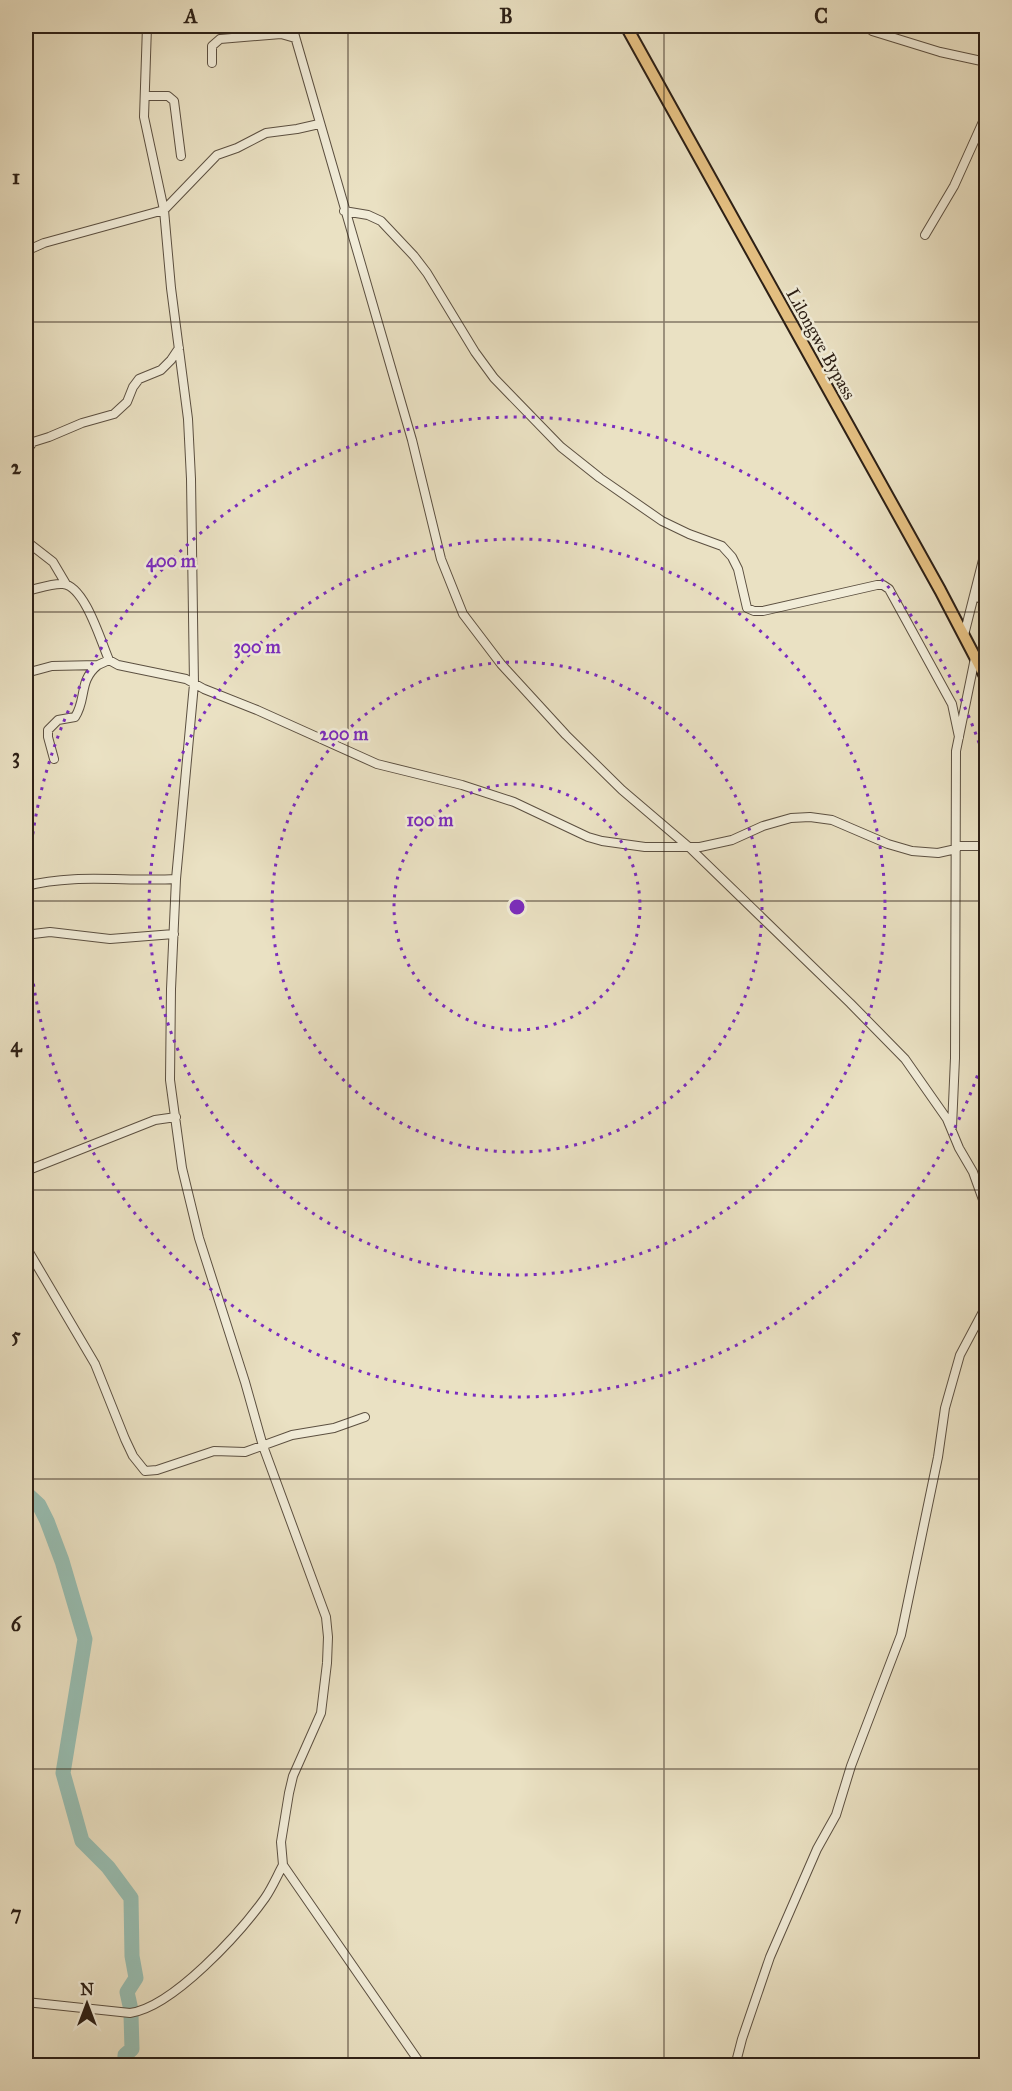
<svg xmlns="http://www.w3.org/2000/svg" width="1012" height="2091" viewBox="0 0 1012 2091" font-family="'IM FELL Great Primer',serif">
<rect width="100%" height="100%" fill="#eae1c3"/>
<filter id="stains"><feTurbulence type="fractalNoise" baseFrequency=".00333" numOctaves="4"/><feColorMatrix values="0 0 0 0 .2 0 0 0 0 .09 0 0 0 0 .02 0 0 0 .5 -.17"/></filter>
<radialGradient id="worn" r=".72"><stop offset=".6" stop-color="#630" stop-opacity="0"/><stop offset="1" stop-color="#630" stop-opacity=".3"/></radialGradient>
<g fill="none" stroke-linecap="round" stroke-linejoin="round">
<path stroke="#98beb2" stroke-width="15" d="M26,1493L39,1505L47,1521L62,1561L85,1639L63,1773L82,1841L108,1867L131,1898L132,1956L136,1978L127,1992L131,2010
M125,2066V2055L132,2049L131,2015"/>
<g stroke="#5c5041" stroke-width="10">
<path id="minor" d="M147,26L144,117L164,210L171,288L188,419L191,479L194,684L176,879L171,989L170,1080L182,1168L199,1238L245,1382L263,1446L326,1617L328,1637L327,1663L321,1713L293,1776L289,1793L281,1842L283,1865L422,2066
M292,26L412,440L441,559L463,614L501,664L566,735L622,790L690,848L850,1003L905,1059L947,1119L959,1148L973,1172L986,1208
M870,26L872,31L940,52L986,62
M212,63V46L220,39L281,34L295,38
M145,96H168L174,101L181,156
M344,211L368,215L381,221L414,256L427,273L475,352L494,378L561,447L600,478L662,521L689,534L722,546L732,557L738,569L747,608L754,611H763L877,585H883L889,589L952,704L959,737
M925,235L954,186L986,115
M26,251L44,243L164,210L217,155L237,148L266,133L297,129L319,124
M27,450L33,442L49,437L82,423L114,414L127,402L133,387L139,379L161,370L171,360L179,348
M26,541L53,562L66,584
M26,591C37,589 52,583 63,584C85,586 101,642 109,660L118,665L186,679L204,689L257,710L377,764L462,785L514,802L588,837L602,841L645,847H700L732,840L763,826L791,818L810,817L832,820L888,844L912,851L938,853L956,849
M975,597L986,599
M964,635L986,548
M26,673L52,666L98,665L109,660
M54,759L48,737V730L58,720L75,717C87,699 78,681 98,665
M956,846H986
M26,886C75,873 126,882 176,879
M26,906V931L33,934L50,932L110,939L174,934
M952,1127L955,1058L956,751L975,658
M26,1171L155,1120L176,1117
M26,1247L95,1364L125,1439L133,1456L145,1471L157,1470L214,1451L245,1452L292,1435L334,1428L365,1417
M26,2002L130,2013C173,2007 240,1933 265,1898C272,1888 277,1876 283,1865
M735,2066L742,2039L770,1957L817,1849L836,1815L851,1766L901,1635L938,1457L945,1408L960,1355L986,1306"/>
</g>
<g stroke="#2d2016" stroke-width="14">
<path id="major" d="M626,26L940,590L986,678"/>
</g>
<use href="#minor" stroke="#f1ecd8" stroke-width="8"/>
<use href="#major" stroke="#e5c082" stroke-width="10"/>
</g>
<path fill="none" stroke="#2d2016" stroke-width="1.5" stroke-opacity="0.55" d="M348,26V2066M664,26V2066M26,322H986M26,612H986M26,901H986M26,1190H986M26,1479H986M26,1769H986"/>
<g fill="none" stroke="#7b2cbf" stroke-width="3" stroke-dasharray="3 6">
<circle cx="517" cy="907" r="123"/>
<circle cx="517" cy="907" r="245"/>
<circle cx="517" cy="907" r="368"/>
<path d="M986 1050A490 490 0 1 1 986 764"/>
</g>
<g text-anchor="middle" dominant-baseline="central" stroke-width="5" stroke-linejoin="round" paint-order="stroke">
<g font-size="18" fill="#2d2016" stroke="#f1ecd8">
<text transform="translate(821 344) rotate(61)">Lilongwe Bypass</text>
</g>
</g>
<circle cx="517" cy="907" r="9" fill="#7b2cbf" stroke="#f1ecd8" stroke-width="3"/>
<g font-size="18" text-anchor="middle" font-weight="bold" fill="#7b2cbf" stroke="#f1ecd8" stroke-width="5" stroke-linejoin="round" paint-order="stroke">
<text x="171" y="567">400 m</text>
<text x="257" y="653">300 m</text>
<text x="344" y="740">200 m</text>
<text x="430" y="826">100 m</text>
</g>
<rect width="1012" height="2091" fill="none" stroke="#eae1c3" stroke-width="66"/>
<g transform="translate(87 2004)" stroke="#f1ecd8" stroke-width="4.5" paint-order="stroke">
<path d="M0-4.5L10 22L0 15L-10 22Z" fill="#2d2016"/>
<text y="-9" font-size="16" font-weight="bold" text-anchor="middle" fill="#2d2016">N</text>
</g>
<rect x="33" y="33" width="946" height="2025" fill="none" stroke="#2d2016" stroke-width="2"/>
<g font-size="20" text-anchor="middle" font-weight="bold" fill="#2d2016">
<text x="191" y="23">A</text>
<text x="506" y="23">B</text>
<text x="821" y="23">C</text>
<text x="16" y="184">1</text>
<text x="16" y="474">2</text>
<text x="16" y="763">3</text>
<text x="16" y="1052">4</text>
<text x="16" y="1342">5</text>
<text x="16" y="1631">6</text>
<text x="16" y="1920">7</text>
</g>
<rect width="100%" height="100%" filter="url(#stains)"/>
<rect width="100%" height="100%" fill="url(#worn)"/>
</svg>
